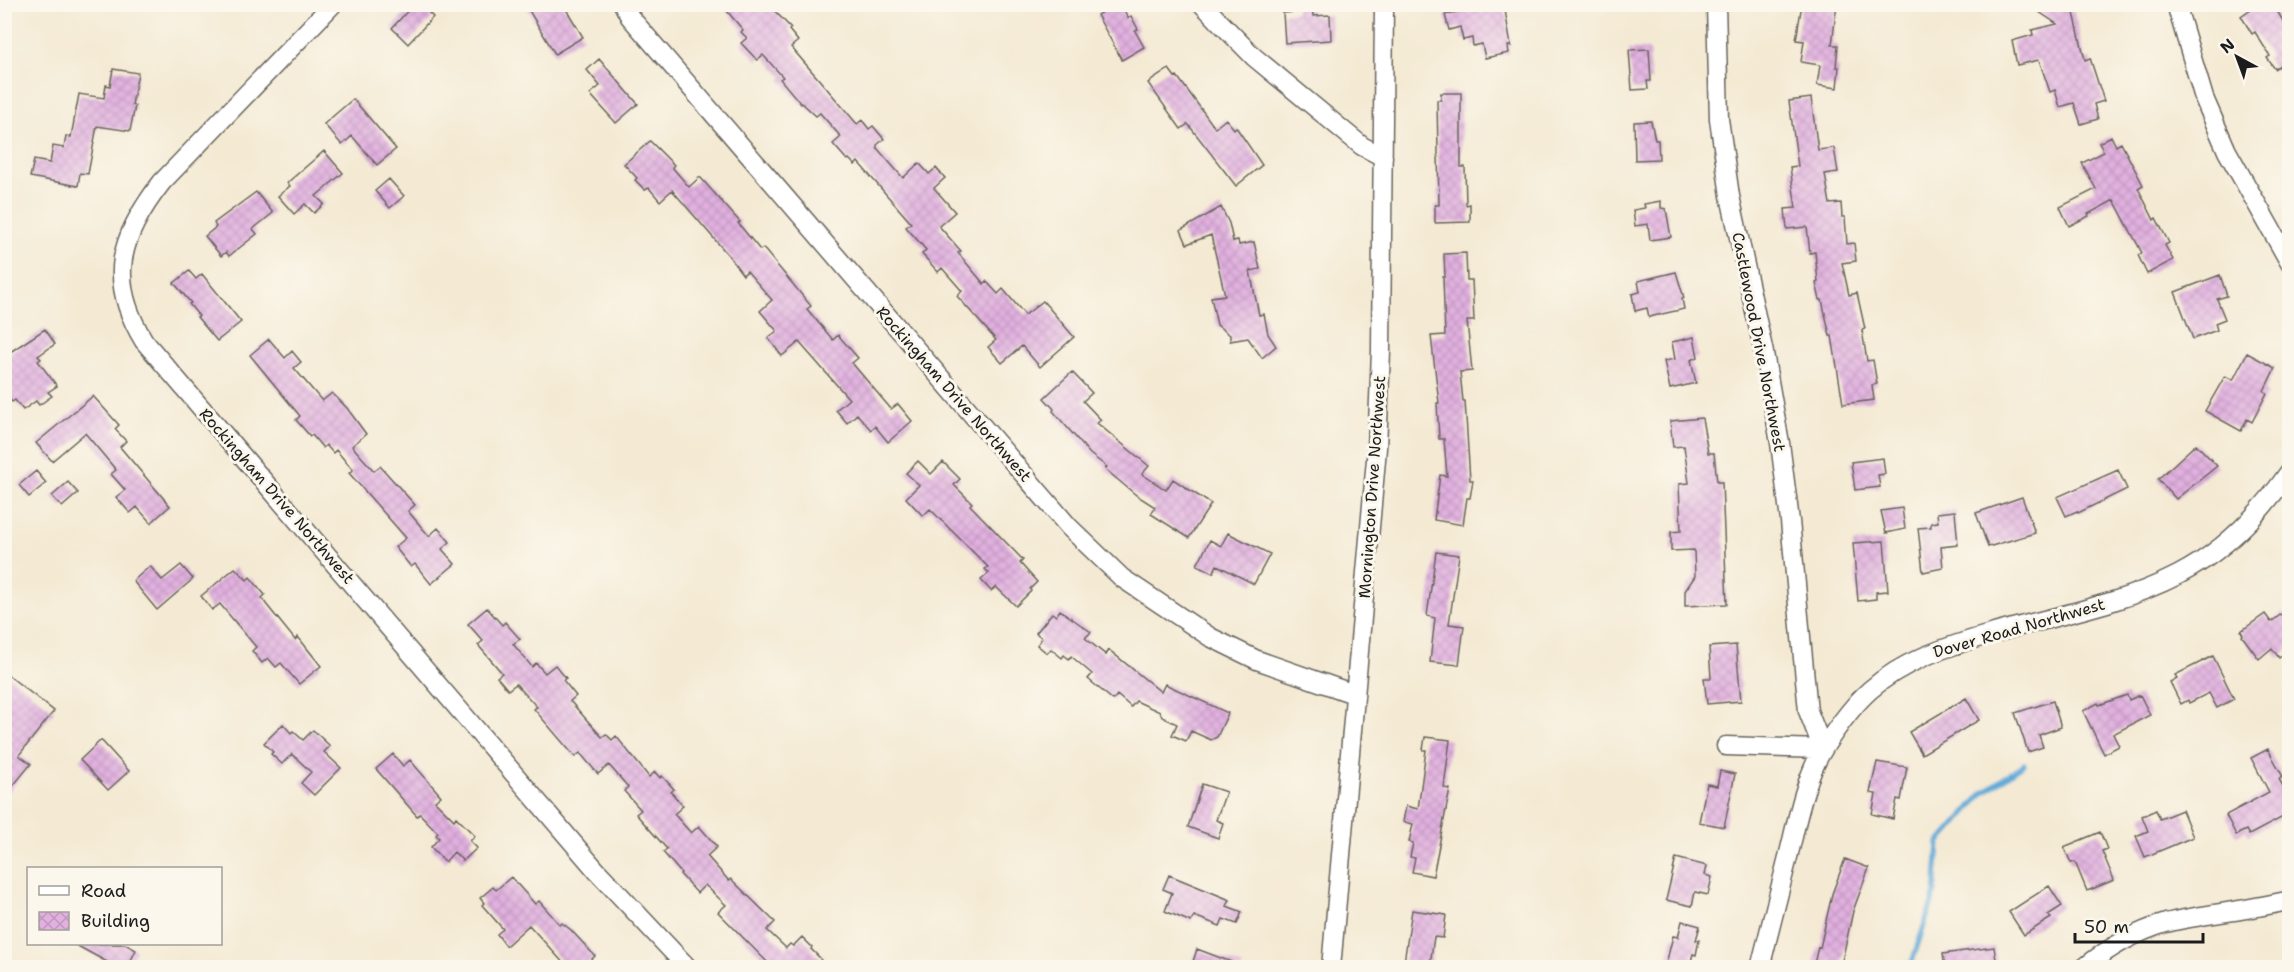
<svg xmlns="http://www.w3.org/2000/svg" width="2294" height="972" viewBox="0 0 2294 972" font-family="'Shantell Sans',sans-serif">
<defs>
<pattern id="building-cross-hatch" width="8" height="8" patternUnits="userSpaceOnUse" patternTransform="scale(1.5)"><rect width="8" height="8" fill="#e1b0df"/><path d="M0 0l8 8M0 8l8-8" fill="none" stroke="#c097bf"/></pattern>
</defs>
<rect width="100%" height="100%" fill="#fbf7ec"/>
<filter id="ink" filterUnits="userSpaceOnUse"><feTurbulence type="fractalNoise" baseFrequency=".0167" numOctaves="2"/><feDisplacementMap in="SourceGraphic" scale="12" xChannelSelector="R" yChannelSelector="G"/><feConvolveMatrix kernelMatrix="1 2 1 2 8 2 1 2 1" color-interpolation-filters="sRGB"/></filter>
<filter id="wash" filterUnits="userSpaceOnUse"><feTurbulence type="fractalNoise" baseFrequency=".008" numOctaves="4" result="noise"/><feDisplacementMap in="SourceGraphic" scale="24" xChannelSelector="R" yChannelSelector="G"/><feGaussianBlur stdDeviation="1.35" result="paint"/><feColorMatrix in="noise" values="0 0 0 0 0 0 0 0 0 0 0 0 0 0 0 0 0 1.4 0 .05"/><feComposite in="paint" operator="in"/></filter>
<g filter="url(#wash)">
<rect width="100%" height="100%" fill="#f4ead4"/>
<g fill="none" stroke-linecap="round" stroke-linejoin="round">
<path stroke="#62aad9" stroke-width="5" d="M1910,968L1935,893L1939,843L1983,793L2024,764"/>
</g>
<g id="blocks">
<path fill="url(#building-cross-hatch)" d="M414,4H420L433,17L408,44L392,28Z
M537,4H563L583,37L555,54L528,9Z
M721,4H768L791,28L789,30L798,41L791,47L846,111L857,124L862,120L869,129L873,126L884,139L877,145V148L903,178L919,163L929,174L936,168L945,178L934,188L955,212L939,226L961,251L958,253L984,284L986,281L998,294L1003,289L1025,315L1043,301L1074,337L1040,367L1022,346L1002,363L988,347L996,340L957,296L962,291L942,268L938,272L922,254L926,250L906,227L911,223L858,162L855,165L849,159L847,160L833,144L841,137L820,113L816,116L802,103L801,104L780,79L783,77L763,55L757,60L741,43L747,38L741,32L743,30Z
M1115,4H1121L1128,18L1131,16L1138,29L1135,31L1144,47L1122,60L1097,15Z
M1489,4H1504L1511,46H1508L1509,53L1485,58L1482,44L1473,46L1472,38L1463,40L1460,27L1449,30L1445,15Z
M1802,4H1837L1832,45H1838L1836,67H1839L1837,88L1817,85L1820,65L1801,62L1804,41L1796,40Z
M2027,4H2072L2085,60L2090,58L2104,101L2094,104L2098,119L2081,124L2074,103L2060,107L2055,90L2050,92L2039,60L2017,65L2012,41L2033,35L2032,30L2057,24Z
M2258,4H2273L2289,31V60L2275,69L2267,58L2270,56L2255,32L2252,34L2241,16Z
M1312,5L1313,16L1330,15L1331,40L1285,43L1283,13L1296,12V7Z
M1649,49L1651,81H1647L1648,89L1632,90L1629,50Z
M599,59L638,104L616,123L590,94L600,86L587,70Z
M113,69L138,73L132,105L135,106L130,131L97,126L88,174L80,173L78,186L30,177L34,160L50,163L53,146L64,148L66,136L71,137L79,94L104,98L106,85L110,86Z
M1169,69L1175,77L1177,76L1215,128L1226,119L1234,129L1236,127L1262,165L1236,186L1188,124L1181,129L1148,83Z
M1441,93H1461V167H1465L1466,205L1470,204V222L1435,223V205H1439L1437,100H1441Z
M1811,98L1818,150L1834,148L1838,172L1825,174L1830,204L1841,203L1842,217H1845L1847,244L1854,243L1856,261L1842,263L1849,295L1857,293L1865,329L1862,330L1867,361L1873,360L1877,384L1872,385L1874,400L1843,404L1832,336H1830L1822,300H1820L1816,283L1818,282L1815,252L1810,253L1807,227L1787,229L1785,209L1796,208L1790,167L1798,166L1789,101Z
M353,99L396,149L377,165L352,136L342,145L324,124Z
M1651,121L1655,140H1658L1659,159L1635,160L1634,122Z
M2111,136L2116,146L2121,143L2143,185L2138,188L2154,220L2156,218L2169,243L2165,245L2173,260L2147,274L2138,255L2142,253L2114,200L2088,214L2089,216L2069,226L2060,207L2096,189L2082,163L2104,152L2099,143Z
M650,141L674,165L672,167L689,187L700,177L740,222L738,223L760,250L763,248L811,306L807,309L833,340L838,335L858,358L852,363L891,409L898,404L912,421L888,442L875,426L871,430L857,414L847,423L836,410L849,399L799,342L782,356L768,338L777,331L760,311L772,300L747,271L743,275L729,256L672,190L660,201L649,188L645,190L635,180L637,178L624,164Z
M324,151L343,173L316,196L324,204L314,213L305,204L294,214L278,196L290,186L287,183Z
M389,179L404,196L390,208L375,191Z
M256,192L273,213L253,229L257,234L229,256L226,252L221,256L205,236L216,227L214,223Z
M1661,201V208L1666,209L1671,237L1650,240L1648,224L1635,226L1633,210L1645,208L1644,204Z
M1221,207L1229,223L1233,241L1238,240L1239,245L1254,242L1260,269L1250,271L1259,315L1264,314L1268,334L1276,346L1262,358L1248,338L1230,341V335L1217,325L1211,297L1225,295L1211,235L1187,244L1181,230Z
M1466,253L1467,280H1472L1474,321H1467L1472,371L1460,372L1463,401H1465L1470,480H1473L1470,498H1467L1463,525L1434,520L1440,475L1447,476L1444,439H1439L1437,403H1439L1431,336L1445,335L1443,277H1445L1444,254Z
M189,271L196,279L202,274L241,322L217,341L197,317L199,316L189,304L191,303L174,283Z
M1676,272L1684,298H1682L1684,309L1649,317L1647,308L1635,311L1632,294L1640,292L1638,281Z
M2220,275L2227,296L2217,299L2225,319L2215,323L2217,330L2193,339L2175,292Z
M45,329L55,344L38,356L41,359L38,361L57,386L48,392L52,396L39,405L36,401L23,410L15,400L12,402L4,392V356Z
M1694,337L1698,357L1691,360L1696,383L1670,389L1664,361L1675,359L1672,342Z
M269,339L285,358L292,351L301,362L294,368L322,401L332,393L347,408L366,434L352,446L374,471L380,466L415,505L408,511L429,536L438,528L450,542L442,549L455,564L431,584L415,564L411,567L395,547L406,538L349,473L353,470L336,450L333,453L326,445L323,448L312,435L310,436L296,420L300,416L250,355Z
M2247,353L2275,368L2264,391L2267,393L2252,422L2247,419L2241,431L2205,411L2225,376L2233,380Z
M1072,372L1092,393L1083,401L1101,420L1097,423L1149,466L1142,474L1166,490L1173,479L1211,504L1189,538L1151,514L1155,507L1136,495L1105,469L1107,467L1090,454L1053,411L1054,409L1044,398Z
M93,396L119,425L115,429L126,441L120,447L170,506L151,523L137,507L130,513L116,497L125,490L111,474L116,470L85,433L52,461L36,443Z
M1702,418L1708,453H1714L1717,482H1722L1727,604L1685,606V591L1695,576L1694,550L1671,551V532L1681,531L1679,484L1689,483L1684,446L1673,447L1670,421Z
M2196,444L2217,466L2176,499L2158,479Z
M1883,458L1885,474L1878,475L1880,487L1855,490L1851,462Z
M918,461L931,474L943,462L960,479L954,485L972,503L970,505L1023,560L1020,563L1037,582L1030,589L1031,591L1016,606L996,587L991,591L981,580L989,573L985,569L988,567L930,509L923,516L906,498L919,485L906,473Z
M2118,470L2127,489L2078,513L2077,511L2066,516L2057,497Z
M36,471L46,483L29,497L19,485Z
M68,482L78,493L62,507L52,496Z
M2022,497L2035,533L1988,547L1976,513Z
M1902,508L1905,529L1886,533L1881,511Z
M1955,511L1958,545L1941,547L1943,568L1923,572L1918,528L1931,527V523L1938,522L1937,513Z
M1228,533L1270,554L1254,584L1217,565L1213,573L1197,565L1210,540L1221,546Z
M1884,541L1888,591L1876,592V599L1858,601L1853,543Z
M1436,552L1459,555L1449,624L1464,626L1459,665L1430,662L1435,618L1427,616Z
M181,565L193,579L157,610L133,581L150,566L162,580Z
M235,568L247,580L250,577L265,595L262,598L266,604L295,640L298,637L321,666L299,684L281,663L276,667L268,658L262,663L252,651L256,647L220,604L212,610L201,596Z
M487,608L502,625L505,622L520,639L513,644L532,667L536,663L545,673L555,665L566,678L563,680L576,696L570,701L602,737L606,734L612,740L616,736L649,777L655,772L660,778L662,776L674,789L671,792L683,806L674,814L691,833L699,826L717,847L707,856L729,881L731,879L775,922L767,930L786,948L790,944L793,946L802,937L812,947L811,949L821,959L813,968H773L718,912L726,905L705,885L697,893L680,874L681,873L663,852L667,849L636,814L641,810L624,791L628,787L609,765L598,774L580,753L575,757L534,709L537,707L516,684L508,690L497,677L502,673L478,645L483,641L468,624Z
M1060,610L1091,632L1085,638L1106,655L1109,650L1161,692L1165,684L1228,713L1217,737L1211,740L1191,731L1186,741L1172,735L1177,724L1162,717L1160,712L1136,701L1131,707L1117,695L1113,700L1088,679L1092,674L1071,656L1069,659L1064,655L1062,658L1051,649L1047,653L1037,645L1042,638L1036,633L1052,613L1056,616Z
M2284,612L2289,620V650L2279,658L2272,648L2259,659L2242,636L2243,635L2241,631L2265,614L2271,622Z
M1736,645L1741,701L1707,704L1704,678H1711L1709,647Z
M2213,656L2234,699L2217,708L2209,693L2189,703L2188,700L2181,704L2170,682L2177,678L2175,675Z
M4,672L54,711L19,755L31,764L4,797Z
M2127,695L2129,700L2140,695L2150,715L2113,734L2119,746L2104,754L2083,711L2098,703L2099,705Z
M1966,698L1979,720L1922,754L1909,732Z
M2053,701L2061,727L2039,735L2043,747L2028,752L2015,713Z
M283,724L291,733L293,731L303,740L313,730L330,746L324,752L341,768L314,795L301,783L311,772L292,754L282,764L271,754L273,752L264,743Z
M1425,737L1450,740L1444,788L1450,789L1433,876L1412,872L1415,858L1410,857L1413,843L1409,842L1413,824L1403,822L1406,806L1418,809L1426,750H1423Z
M101,740L129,771L108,790L80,760Z
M2268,749L2283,777L2279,779L2289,797V808L2283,811L2285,816L2249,835L2246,830L2236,835L2226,815L2269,792L2251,758Z
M393,754L403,766L410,760L441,796L435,801L454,820L456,817L475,836L470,841L477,848L463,861L454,852L445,862L431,847L439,838L436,835L438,833L420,814L417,816L376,769Z
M1877,762L1907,767L1901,800L1897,799L1893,819L1872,814L1876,794L1870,793Z
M1720,771L1735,774L1724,827L1699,822L1707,784L1717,786Z
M1202,784L1226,792L1216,820L1223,823L1218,838L1188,827Z
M2156,810L2160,819L2182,810L2193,837L2145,857L2136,836L2148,831L2142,816Z
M2100,832L2107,849L2102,851L2114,880L2087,891L2075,862L2071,863L2064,847Z
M1676,858L1707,866L1705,875L1712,877L1708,895L1695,892L1692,906L1666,900Z
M1845,859L1869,868L1853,911L1842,961L1840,968H1831L1814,964L1818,947L1820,948L1832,894Z
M1169,875L1230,900L1227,906L1242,912L1237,924L1223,919L1220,926L1194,916L1191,922L1165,911L1172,893L1163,889Z
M511,877L535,904L539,901L560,925L562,923L571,930L595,956L583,968H568L529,925L506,946L497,934L503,929L482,905L484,903L480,898L493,887L496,890Z
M2049,886L2062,906L2048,915L2051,918L2024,935L2009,912Z
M1412,910L1446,915L1443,938L1434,937L1430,965L1404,962Z
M1682,921L1700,926L1696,940H1699L1696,955L1693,954L1689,968H1665L1673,936L1678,937Z
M74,944H125L136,950L127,968H118Z
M1994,947L1997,966L1945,968L1943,954Z
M1197,949L1242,966V968H1191Z"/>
</g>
</g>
<g filter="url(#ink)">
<use href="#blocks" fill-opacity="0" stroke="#68645c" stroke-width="1.5"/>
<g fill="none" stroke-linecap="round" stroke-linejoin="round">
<g stroke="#68645c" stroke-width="21">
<path id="minor" d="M333,4L162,182C120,236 106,279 144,341L597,871L688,968
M623,4L630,17L1069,527L1122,578L1210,637L1257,660L1354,694
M1202,4L1254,57L1362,146L1383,157
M1716,4L1719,119L1730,196L1764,353L1780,443L1790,521L1808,711L1823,749L1726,746
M2176,4L2204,98L2227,151L2290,263
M1331,968L1377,448L1381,351L1384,4
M1760,968C1770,928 1780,888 1790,849C1798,816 1806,775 1825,746C1838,726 1852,706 1870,690C1903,661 1943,648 1984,636C2048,617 2118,606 2178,575C2225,551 2260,514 2290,471
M2084,968C2108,948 2136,932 2166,923C2206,913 2249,911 2290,900"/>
</g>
<use href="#minor" stroke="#fff" stroke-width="18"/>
</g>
</g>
<g text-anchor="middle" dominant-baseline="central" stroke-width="6" stroke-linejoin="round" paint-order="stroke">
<g font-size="16" fill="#1c1c1c" stroke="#fbf7ec">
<text transform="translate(1759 342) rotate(79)">Castlewood Drive Northwest</text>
<text transform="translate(954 394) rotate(49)">Rockingham Drive Northwest</text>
<text transform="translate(1372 487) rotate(-86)">Mornington Drive Northwest</text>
<text transform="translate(277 496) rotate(49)">Rockingham Drive Northwest</text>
<text transform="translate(2019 628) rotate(-16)">Dover Road Northwest</text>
</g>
</g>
<rect width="2294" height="972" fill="none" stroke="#fbf7ec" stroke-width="24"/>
<rect x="27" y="867" width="195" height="78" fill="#fbf7ec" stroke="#a29f99" stroke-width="1.5"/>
<rect x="39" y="886" width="30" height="9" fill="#ffffff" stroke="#a29f99" stroke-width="1.5"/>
<text x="81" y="897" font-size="18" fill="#1c1c1c">Road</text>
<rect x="39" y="912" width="30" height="18" fill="url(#building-cross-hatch)" stroke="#a29f99" stroke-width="1.5"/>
<text x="81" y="927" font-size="18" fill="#1c1c1c">Building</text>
<g transform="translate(2237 57) rotate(319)" stroke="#fbf7ec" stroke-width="4.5" paint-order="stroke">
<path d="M0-4.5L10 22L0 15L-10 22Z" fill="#1c1c1c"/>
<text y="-9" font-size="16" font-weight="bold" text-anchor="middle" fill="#1c1c1c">N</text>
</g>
<path d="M2075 933v9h128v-9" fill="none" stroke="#1c1c1c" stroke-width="3"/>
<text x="2084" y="933" font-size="18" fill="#1c1c1c" stroke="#fbf7ec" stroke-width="4.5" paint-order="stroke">50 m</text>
</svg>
